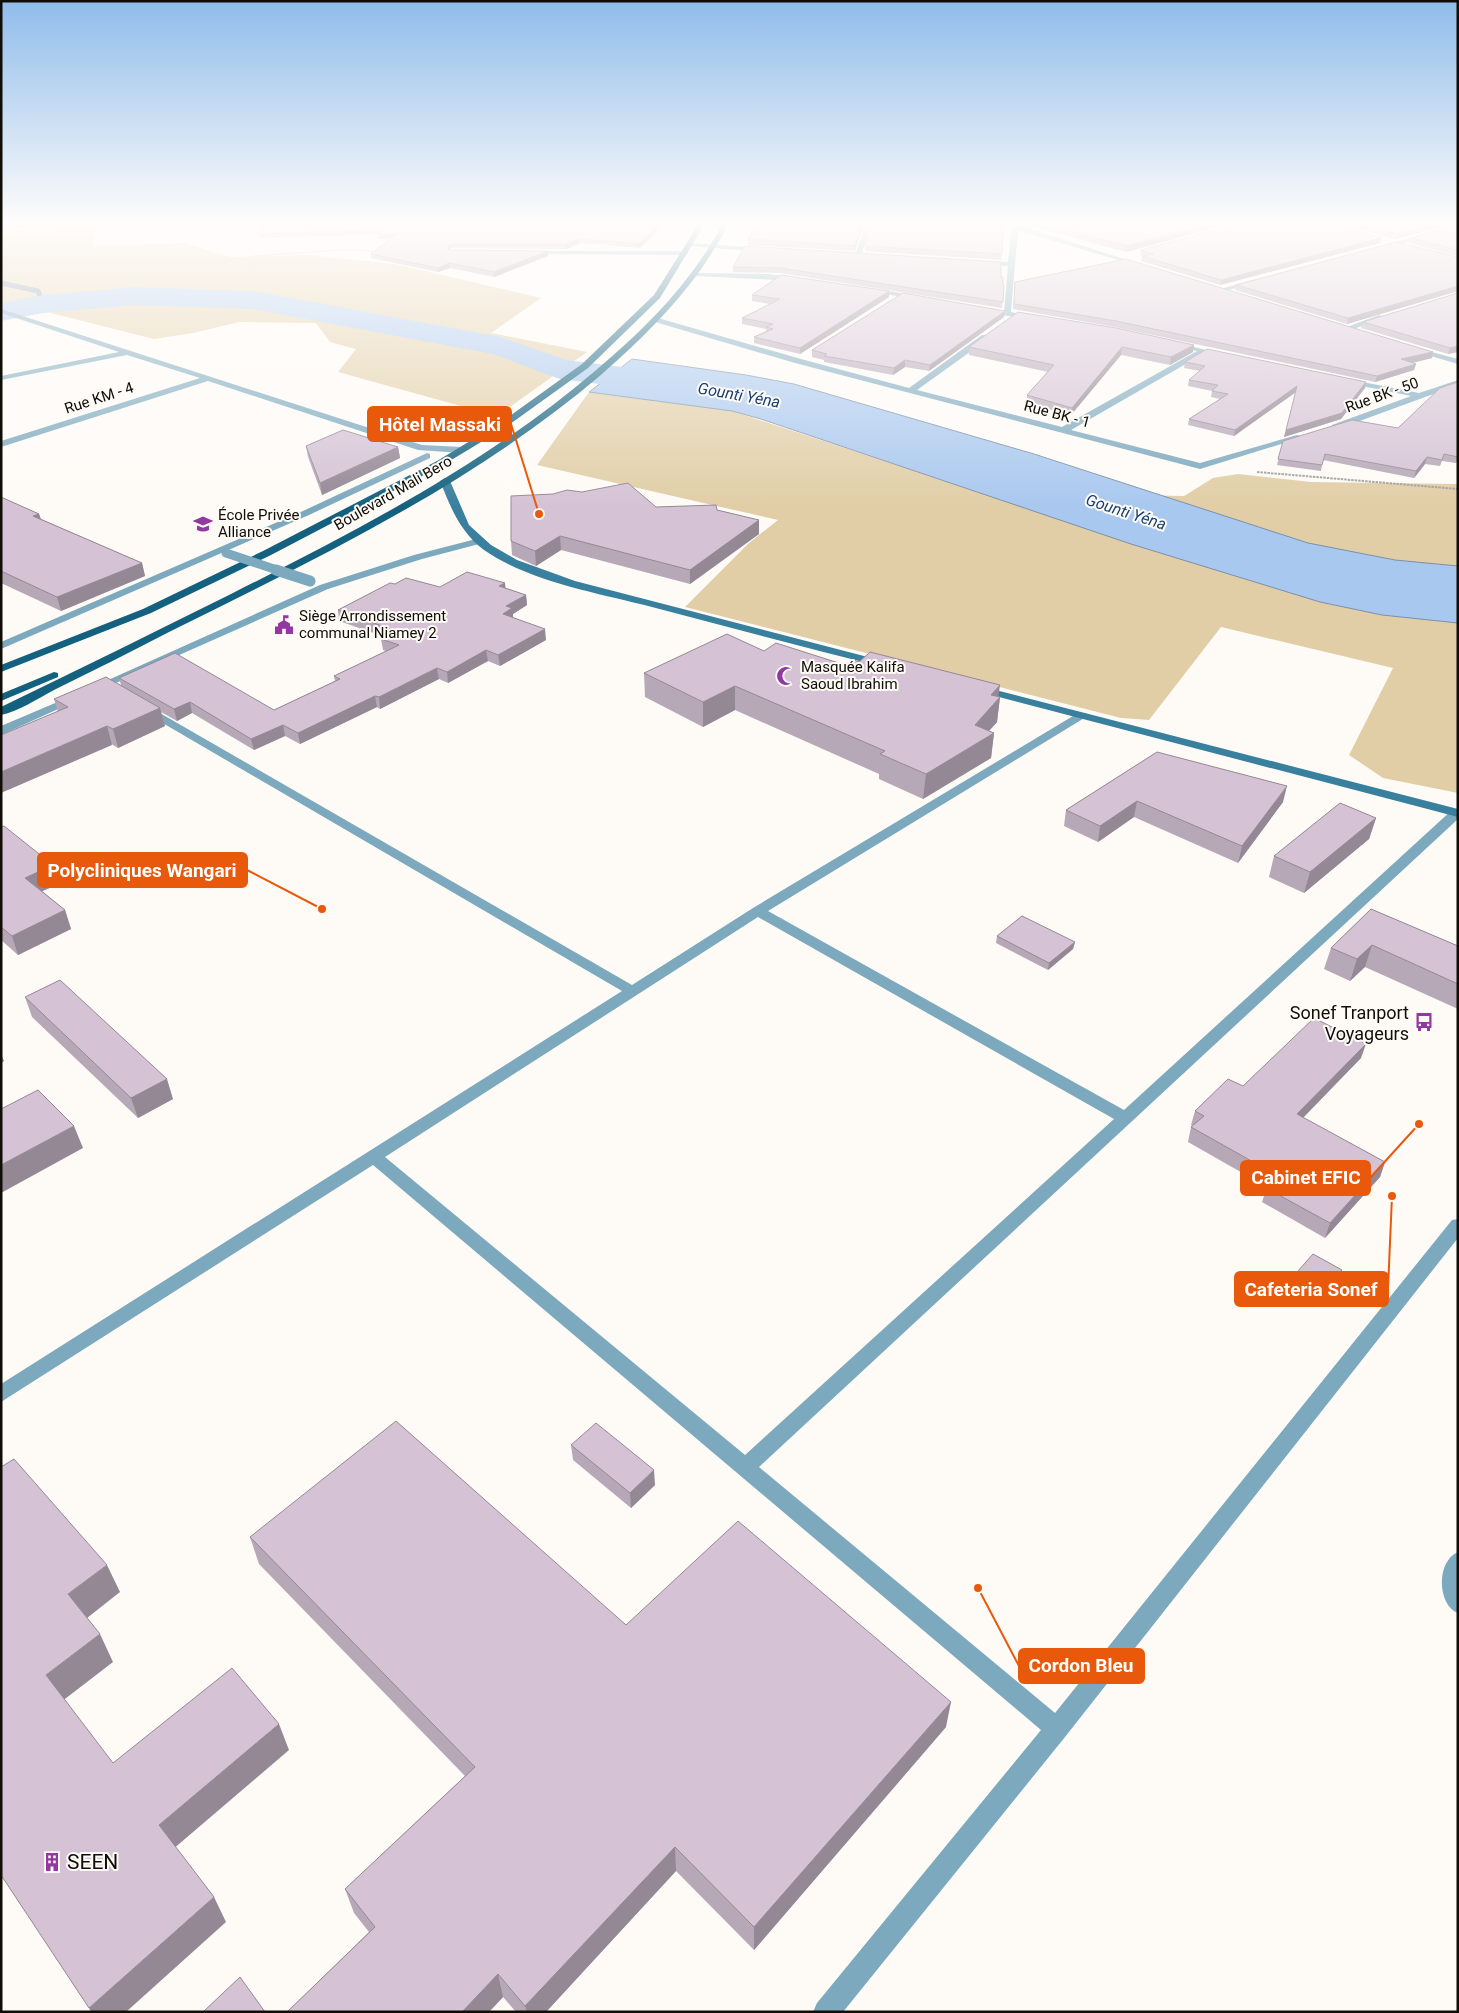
<svg xmlns="http://www.w3.org/2000/svg" width="1459" height="2013" viewBox="0 0 1459 2013" font-family="Roboto,sans-serif">
<rect width="100%" height="100%" fill="#fefbf7"/>
<path fill="#e1cea7" d="M94,229V246L185,243L231,257L308,255L395,264L541,298L491,333L587,352L497,416L338,372L356,349L330,342L316,323L239,322L193,333L154,339L43,311L1,314V232Z
M589,392L732,411L979,492L1184,496L1213,478L1238,474L1311,482L1458,484V793L1383,778L1349,755L1393,668L1221,627L1149,720L1121,718L685,607L749,543L778,520L537,465Z"/>
<path fill="#a9c8ef" stroke="#7b90a9" d="M632,359L746,375L794,384L1034,454L1308,543L1395,560L1458,566V623L1382,615L1320,602L1131,544L761,419L732,411L589,392Z"/>
<g fill="none" stroke-linecap="round" stroke-linejoin="round">
<path stroke="#7b90a9" stroke-width="5" d="M1,283L38,291L43,304"/>
<path fill="#a9c8ef" fill-rule="evenodd" d="M134,287L253,291L501,337L566,360L694,376L706,379L711,386L706,393L694,396L560,379L493,354L253,309L134,305L43,313L1,321V303L43,295Z"/>
<path stroke="#a3a09b" stroke-width="1" stroke-dasharray="2 1" stroke-linecap="butt" d="M254,256L341,250L378,251"/>
<path stroke="#a3a09b" stroke-width="2" stroke-dasharray="2.5 1" stroke-linecap="butt" d="M1257,472L1458,489"/>
<path fill="#7da9be" fill-rule="evenodd" d="M427,453L430,454V458L309,515L1,649V642L303,511Z
M480,538L485,541L483,543L422,559L328,589L98,691H90L88,689L320,585L414,555Z
M74,695L78,696V700L1,735V726Z
M1458,1552V1613C1437,1605 1436,1561 1458,1552Z"/>
<path fill="#7da9be" fill-rule="evenodd" d="M1,225H47L1,229Z
M865,225H871L861,256L858,258L855,256Z
M1012,225H1018L1146,266L1141,267L1018,230L1011,312L1038,318L1034,320L982,312L981,310L985,308L1004,311L1008,266L978,263L981,261L1008,262Z
M1453,225H1458V228L1379,250L1376,248Z
M691,243L763,248L766,250L763,252L689,246Z
M527,251H686L689,253L686,255L525,254Z
M697,273L769,274L802,279L799,281L695,276Z
M1256,279L1258,282L1221,292L1217,290Z
M869,288L920,296L924,298L920,300L867,291Z
M1,309L422,445L462,447L466,450L462,453L418,450L208,381L1,447V441L200,378L127,355L1,380V376L119,352L1,313Z
M1379,315L1386,317L1351,330L1344,328Z
M658,318L801,359L909,388L982,335H988V339L917,390L1062,427L1197,351L1171,346V342H1174L1226,355L1222,357L1205,353L1071,430L1200,463L1297,435L1304,437L1200,469L795,363L655,322V318Z
M1410,346L1458,359V364L1410,350Z
M1342,378L1419,393L1458,380V385L1335,430L1332,429V425L1411,396L1342,382Z
M146,705L632,985L753,908L1078,713H1086V717L768,911L1124,1110L1452,810L1458,809V819L759,1467L1055,1713L1452,1220L1458,1219V1238L1065,1737L843,2012H813L817,2003L1041,1730L373,1165L1,1402V1384L622,991L142,711L140,709ZM758,917L1114,1119L745,1455L385,1157Z"/>
<path fill="#39809f" fill-rule="evenodd" d="M445,478L450,481L469,525L491,545L517,560L575,581L887,662L889,664L883,667C806,648 729,627 652,607C598,593 530,582 484,550C460,532 451,508 440,481Z
M980,686L1458,809V817L976,691V687Z"/>
<path fill="#13617f" fill-rule="evenodd" d="M698,225H704L660,298L588,368L506,427L443,465L271,555L151,613L1,672V665L143,609L263,551L437,461L500,423L582,364L654,295Z
M722,225H728C697,285 652,330 602,374C473,484 320,557 169,632C131,652 92,671 54,690C37,699 19,711 1,715V707C78,670 154,632 231,594C358,530 486,464 595,371C646,328 690,284 722,225Z
M54,672L58,673V677L1,701V694Z"/>
<path stroke="#7da9be" stroke-width="9" d="M226,553L280,571"/>
<path stroke="#7da9be" stroke-width="11" d="M276,570L310,581"/>
</g>
<path fill="#b7a8b7" d="M663,225L640,248L580,243L566,249L451,248L449,250L548,251V256L494,277L450,268L438,272L371,258V254L390,239H379V234L261,238L259,227Z
M756,225H863L855,251L748,245V239Z
M1003,225L1001,260L865,251V246Z
M1028,225H1225L1126,252Z
M1346,225H1449L1395,239Z
M1458,225V256L1409,243L1411,238Z
M1380,243L1220,285L1141,261L1142,256L1140,255L1141,250Z
M745,246L1001,277L1003,285H1004L1002,308L780,273L733,272V267Z
M1458,257V291L1347,324L1235,290L1236,285Z
M1015,282L1433,352L1432,358L1412,363L1416,364L1414,370L1375,382L1115,327L1013,309Z
M1458,293V352L1448,354L1361,328L1363,322Z
M752,295L889,297L800,354L754,343V337L766,331V329L742,324V318L770,304L752,301Z
M1004,317L929,371L905,367L893,375L824,362V360L812,357V350Z
M1194,345L1193,352L1170,365L1121,355L1071,415L1026,403L1027,395L1048,372L969,355V347Z
M1185,362L1366,382L1365,388L1341,419L1284,437L1296,392L1234,436L1188,425L1189,419L1220,399L1211,397L1212,391L1188,386L1189,380L1200,371L1184,368Z
M1458,382V461L1456,463L1442,461L1440,466L1425,464L1414,478L1323,460L1321,471L1277,465L1283,441L1398,428Z
M306,446L398,447L400,458L322,495L308,457Z
M1,497L39,514L41,519L142,563L145,576L61,611L1,583Z
M656,507L717,510L759,520V534L690,584L561,550L536,566L512,555L511,541Z
M395,584L440,587L506,588L526,595L527,605L513,614V617L546,640L500,666L488,661L448,683L439,679L380,709L377,707L300,744L285,736L254,750L192,713L177,721L161,712L165,726L118,748L58,712L54,699L121,685L119,678L274,710L335,681L334,676L386,651L383,650L381,639L385,637L339,621L338,610Z
M764,651L845,665L859,662L1000,697L997,722L989,731L994,733L991,758L923,799L879,779V774L735,710L703,727L645,697L644,673Z
M1157,752L1283,802L1238,863L1134,817L1098,842L1064,826L1066,810Z
M1376,818L1369,839L1304,893L1269,877L1274,856Z
M1,827L59,884L42,891L65,910L71,929L18,955L1,940Z
M1371,909L1458,946V1009L1365,967L1350,981L1324,969L1331,948Z
M997,936L1075,942L1073,949L1048,970L996,943Z
M25,997L173,1099L138,1118L32,1017Z
M1361,1058L1303,1118L1385,1162L1380,1177L1325,1238L1262,1202L1267,1187L1188,1142L1191,1127L1193,1126L1191,1125L1195,1111L1243,1086Z
M1339,1278L1316,1305L1288,1288L1290,1280Z
M571,1445L655,1485L631,1508L573,1460Z
M250,1537L626,1625L946,1727L754,1950L676,1871L546,2012H516L503,1997L489,2012H287L369,1932L354,1913L345,1889L465,1776L259,1564Z"/>
<path fill="#958895" d="M659,225H663L640,248L639,244Z
M861,225H863L855,251V246Z
M1206,225H1225L1126,252V246Z
M1430,225H1449L1395,239L1396,234Z
M396,234L397,238L379,239L378,235Z
M1381,238L1380,243L1220,285L1221,280Z
M579,239L580,243L566,249V244Z
M451,244V248L447,252V247Z
M548,251V256L494,277V272Z
M449,263L450,268L438,272V268Z
M1458,286V291L1347,324L1348,318Z
M889,291V297L800,354V348Z
M1005,311L1004,317L929,371L930,365Z
M1194,345L1193,352L1170,365L1171,357Z
M1458,346V352L1448,354L1450,348Z
M1122,347L1121,355L1071,415L1072,408Z
M1433,352L1432,358L1399,366L1401,359Z
M905,360V367L893,375L894,368Z
M1416,364L1414,370L1375,382L1377,376Z
M1366,382L1365,388L1341,419L1284,437L1286,430Z
M1297,386L1296,392L1234,436L1235,430Z
M398,447L400,458L322,495L320,483Z
M1427,457L1425,464L1414,478L1416,471Z
M39,514L43,526L33,516Z
M759,520V534L690,584V570Z
M560,536L561,550L536,566L535,551Z
M142,563L145,576L61,611L57,597Z
M505,583L506,593L499,586Z
M526,595L527,605L513,614V619L503,614L506,606Z
M545,629L546,640L500,666L498,655Z
M486,650L488,661L448,683L447,672Z
M437,668L439,679L380,709L379,697Z
M1000,685L998,699L1000,697L997,722L979,742L994,733L991,758L923,799L926,774L975,725L991,695Z
M735,686V710L703,727V702Z
M375,696L377,707L300,744L298,733Z
M190,702L192,713L177,721L174,709Z
M160,708L165,726L118,748L113,729Z
M283,725L285,736L254,750L251,739Z
M107,726L112,745L1,793V772Z
M1287,786L1283,802L1238,863L1242,846Z
M1137,801L1134,817L1098,842L1100,826Z
M1376,818L1369,839L1304,893L1310,872Z
M53,865L59,884L31,896L25,878Z
M65,910L71,929L18,955L12,936Z
M1075,942L1073,949L1048,970L1049,963Z
M1372,945L1365,967L1350,981L1357,959Z
M1366,1044L1361,1058L1292,1129L1297,1114Z
M1,1054L4,1061L1,1063Z
M167,1079L173,1099L138,1118L131,1098Z
M74,1126L83,1148L1,1193V1165Z
M1385,1162L1380,1177L1325,1238L1330,1223Z
M1342,1270L1339,1278L1316,1305L1319,1297Z
M654,1470L655,1485L631,1508L630,1493Z
M107,1565L120,1592L82,1622L68,1594Z
M100,1634L113,1662L61,1702L46,1675Z
M951,1702L946,1727L754,1950V1927Z
M279,1724L289,1750L172,1850L159,1825Z
M675,1847L676,1871L546,2012H527L525,2006Z
M214,1897L226,1922L126,2012H91L89,2008Z
M498,1974L503,1997L489,2012H462Z"/>
<path fill="#d5c3d5" stroke="#958895" d="M264,225H659L639,244L579,239L566,244H451L447,247L449,250L548,251L494,272L449,263L438,268L371,254L396,234L378,235L383,230L260,234L259,227Z
M756,225H861L855,246L748,239Z
M871,225H1003L1002,254L865,246Z
M1048,225H1206L1126,246Z
M1233,225H1339L1381,238L1221,280L1142,256L1154,254L1141,250Z
M1366,225H1430L1396,234Z
M1458,225V250L1411,238L1457,225Z
M1396,242L1458,257V286L1348,318L1236,285Z
M745,246L1001,262V277H1003V285H1004L1003,302L780,268L733,267Z
M1126,259L1433,352L1401,359L1416,364L1377,376L1116,321L1014,304L1015,282Z
M781,275L889,291L800,348L754,337L773,329L766,327L773,324L742,318L780,299L752,295Z
M903,293L1005,311L930,365L905,360L894,368L824,356L827,354L812,350Z
M1458,293V346L1450,348L1363,322Z
M1018,312L1116,328L1194,345L1171,357L1122,347L1072,408L1027,395L1054,365L969,347Z
M1207,349L1366,382L1342,413L1286,430L1297,386L1235,430L1189,419L1228,394L1212,391L1218,385L1189,380L1205,366L1185,362Z
M1458,382V457L1444,454L1442,460L1427,457L1416,471L1325,454L1322,465L1278,459L1283,441L1352,420L1398,428L1440,388Z
M343,430L398,447L320,483L306,446Z
M628,483L656,507L716,505L717,510L759,520L690,570L560,536L535,551L511,541V496L553,494L567,490L582,492Z
M1,497L39,514L33,516L142,563L57,597L1,571Z
M467,572L505,583L499,586L526,595L506,606L512,608L503,614L545,629L498,655L486,650L447,672L437,668L379,697L375,696L298,733L283,725L251,739L190,702L174,709L119,678L175,653L274,710L340,679L334,676L399,645L381,639L396,631L338,610L390,583L395,584L406,578L440,587Z
M727,634L764,651L776,643L845,665L854,660L859,662L870,652L1000,685L991,695L1000,697L975,725L994,733L926,774L880,754L885,751L735,686L703,702L644,673Z
M106,677L160,708L113,729L107,726L1,772V735L68,707L54,699Z
M1157,752L1287,786L1242,846L1137,801L1100,826L1066,810Z
M1340,803L1376,818L1310,872L1274,856Z
M4,826L53,865L25,878L65,910L12,936L1,927V827Z
M1371,909L1458,946V984L1372,945L1357,959L1331,948Z
M1022,916L1075,942L1049,963L997,936Z
M60,980L167,1079L131,1098L25,997Z
M1314,1018L1366,1044L1297,1114L1385,1162L1330,1223L1266,1188L1278,1176L1191,1127L1204,1116L1195,1111L1228,1079L1243,1086Z
M38,1090L74,1126L1,1165V1109Z
M1313,1254L1342,1270L1319,1297L1290,1280Z
M396,1421L626,1625L738,1521L951,1702L754,1927L675,1847L525,2006L498,1974L462,2012H287L375,1927L345,1889L475,1767L250,1537Z
M596,1423L654,1470L630,1493L571,1445Z
M14,1459L107,1565L68,1594L100,1634L46,1675L113,1763L232,1668L279,1724L159,1825L214,1897L89,2008L1,1875V1467Z
M240,1977L265,2012H203Z"/>
<linearGradient id="sky" x2="0" y2="1"><stop stop-color="#8fbceb"/><stop offset="0.44" stop-color="#fffdfb"/><stop offset="1" stop-color="#fffdfb" stop-opacity="0"/></linearGradient>
<rect width="1459" height="507" fill="url(#sky)"/>
<defs>
<g id="school-bare" transform="scale(1.5)"><path d="M0-5L7-2L0 1L-7-2ZM-4 1L0 2.5L4 1V4Q0 6-4 4Z" fill="#9337a1" stroke="#fefbf7" stroke-width="2.5" paint-order="stroke"/></g>
<g id="civic-bare" transform="scale(1.5)"><path d="M-.6-6.5H3V-4.5H.6V-3L4-1V1h2V6H-6V1h2V-1L-.6-3ZM-1.2 2.5V6h2.4V2.5Z" fill="#9337a1" stroke="#fefbf7" stroke-width="2.5" paint-order="stroke"/></g>
<g id="mosque-bare" transform="scale(1.5)"><path d="M3.5-4.9A6 6 0 1 0 3.5 4.9A5 5 0 1 1 3.5-4.9Z" fill="#9337a1" stroke="#fefbf7" stroke-width="2.5" paint-order="stroke"/></g>
<g id="bus-bare" transform="scale(1.5)"><path d="M-5-6H5V4H4V6H2V4H-2V6H-4V4H-5ZM-3.5-4V0h7V-4ZM-3.5 1.2v1.5H-2V1.2ZM2 1.2v1.5H3.5V1.2Z" fill="#9337a1" stroke="#fefbf7" stroke-width="2.5" paint-order="stroke"/></g>
<g id="building-bare" transform="scale(1.5)"><path d="M-4-6H4V6H1V3H-1V6H-4ZM-2.5-4.3h1.7v1.8h-1.7ZM.8-4.3h1.7v1.8H.8ZM-2.5-1h1.7V.8h-1.7ZM.8-1h1.7V.8H.8Z" fill="#9337a1" stroke="#fefbf7" stroke-width="2.5" paint-order="stroke"/></g>
</defs>
<g fill-rule="evenodd">
<use href="#school-bare" x="203" y="524"/>
<use href="#civic-bare" x="284" y="625"/>
<use href="#mosque-bare" x="786" y="676"/>
<use href="#bus-bare" x="1424" y="1022"/>
<use href="#building-bare" x="52" y="1862"/>
</g>
<g text-anchor="middle" dominant-baseline="central" stroke-width="4" stroke-linejoin="round" paint-order="stroke">
<g font-size="15" fill="#100c06" stroke="#fefbf7">
<text transform="translate(1382 395) rotate(-20)">Rue BK - 50</text>
<text transform="translate(99 398) rotate(-18)">Rue KM - 4</text>
<text transform="translate(1057 414) rotate(15)">Rue BK - 1</text>
<text transform="translate(393 493) rotate(-30)">Boulevard Mali Bero</text>
</g>
<g font-size="15" fill="#100c06" stroke="#fefbf7" text-anchor="start">
<text x="218" y="515">École Privée<tspan x="218" dy="17">Alliance</tspan></text>
<text x="299" y="616">Siège Arrondissement<tspan x="299" dy="17">communal Niamey 2</tspan></text>
<text x="801" y="667">Masquée Kalifa<tspan x="801" dy="17">Saoud Ibrahim</tspan></text>
</g>
<g font-size="16" font-style="italic" fill="#173f70" stroke="#fefbf7">
<text transform="translate(739 395) rotate(10)">Gounti Yéna</text>
<text transform="translate(1126 512) rotate(18)">Gounti Yéna</text>
</g>
<g font-size="18" fill="#100c06" stroke="#fefbf7" text-anchor="end">
<text x="1409" y="1012">Sonef Tranport<tspan x="1409" dy="21">Voyageurs</tspan></text>
</g>
<g font-size="21" fill="#100c06" stroke="#fefbf7" text-anchor="start">
<text x="67" y="1862">SEEN</text>
</g>
</g>
<path fill="none" stroke="#e8590c" stroke-width="2" d="M539 514L511 424M322 909L247 870M1419 1124L1370 1178M1392 1196L1388 1289M978 1588L1019 1666"/>
<g fill="#e8590c" stroke="#fefbf7" stroke-width="2">
<circle cx="539" cy="514" r="5"/>
<circle cx="322" cy="909" r="5"/>
<circle cx="1419" cy="1124" r="5"/>
<circle cx="1392" cy="1196" r="5"/>
<circle cx="978" cy="1588" r="5"/>
</g>
<g fill="#e8590c" stroke="#e8590c" stroke-width="2">
<rect x="368" y="407" width="143" height="34" rx="5"/>
<rect x="38" y="853" width="209" height="34" rx="5"/>
<rect x="1241" y="1161" width="129" height="34" rx="5"/>
<rect x="1235" y="1272" width="153" height="34" rx="5"/>
<rect x="1019" y="1649" width="125" height="34" rx="5"/>
</g>
<g font-size="19" text-anchor="middle" font-weight="bold" fill="#fff">
<text x="440" y="431">Hôtel Massaki</text>
<text x="142" y="877">Polycliniques Wangari</text>
<text x="1306" y="1184">Cabinet EFIC</text>
<text x="1311" y="1296">Cafeteria Sonef</text>
<text x="1081" y="1672">Cordon Bleu</text>
</g>
<rect width="1459" height="2013" fill="none" stroke="#100c06" stroke-width="5"/>
</svg>
